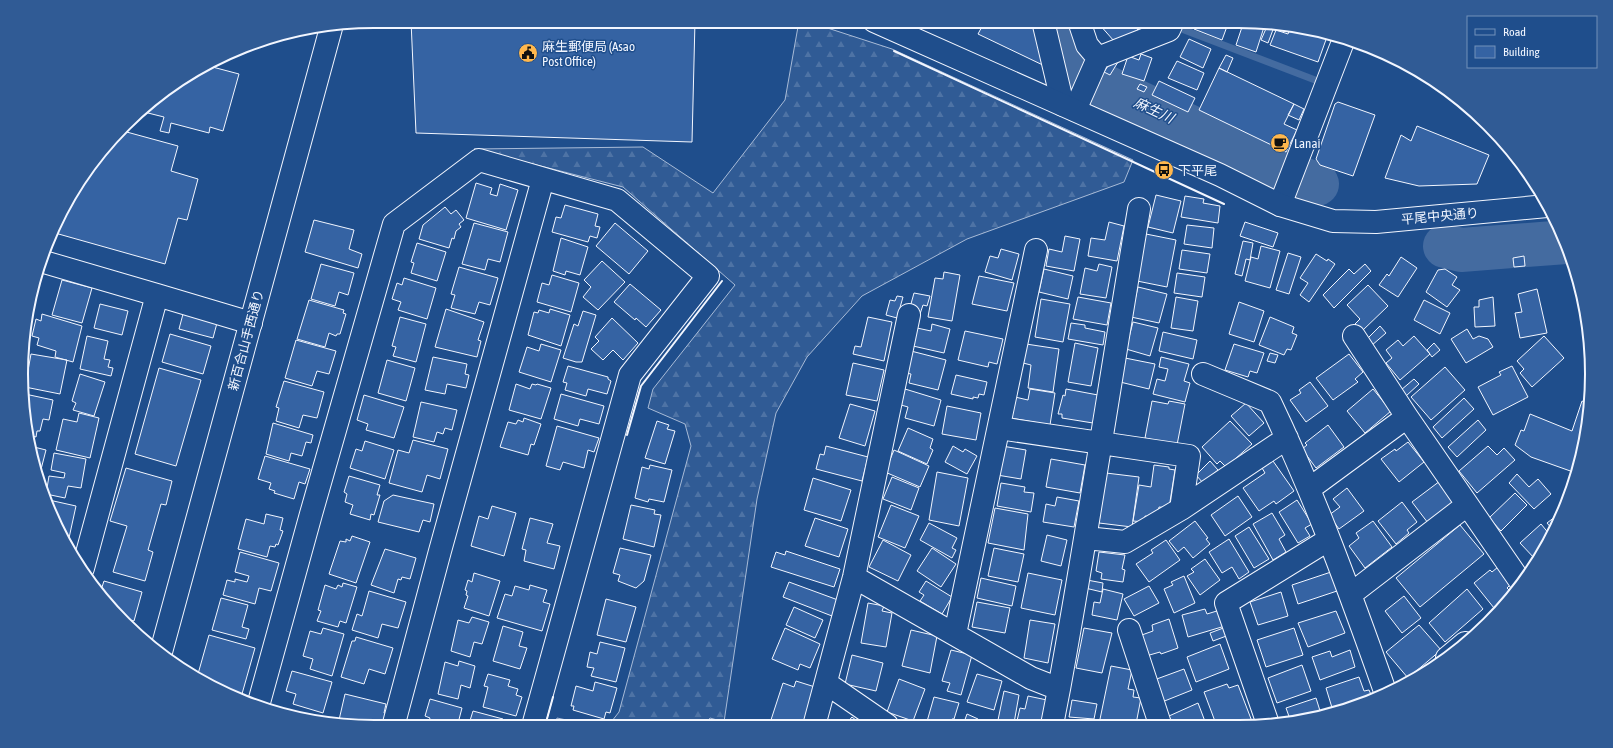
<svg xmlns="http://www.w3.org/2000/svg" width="1613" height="748" viewBox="0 0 1613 748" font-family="'Asap Condensed','Noto Sans JP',sans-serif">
<defs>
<pattern id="forest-firs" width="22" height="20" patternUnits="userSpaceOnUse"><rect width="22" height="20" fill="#305b95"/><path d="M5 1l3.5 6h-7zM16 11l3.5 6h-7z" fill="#4e73a5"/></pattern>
</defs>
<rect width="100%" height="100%" fill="#1f4e8c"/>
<path fill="url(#forest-firs)" stroke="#a8bbd7" d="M799,21H806L892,49L1133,160L1124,182L967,239L862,296L807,357L776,413L757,499L724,722L710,718L703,726H608L619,712L691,446L685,424L648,408L653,389L735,285L623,187L474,149L643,147L713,193L785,100Z
M557,718L595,726H555Z"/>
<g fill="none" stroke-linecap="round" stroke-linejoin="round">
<path stroke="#446ba0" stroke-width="7" d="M1179,28L1315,80"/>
<path stroke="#446ba0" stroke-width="44" d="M1060,21L1071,62L1079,74L1291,175L1317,184
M1445,246L1461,250L1566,242"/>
</g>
<path fill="#3563a3" stroke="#f2f6ff" d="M411,21H695L692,142L416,133Z
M985,21H1033L1049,68L978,34Z
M1102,21H1130L1138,30L1128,38L1119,41L1117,39L1114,41L1099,24Z
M1132,21H1148L1139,29Z
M1196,21H1229L1222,40L1194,29Z
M1244,21L1265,24L1256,52L1236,45Z
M1268,24L1274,27L1268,43L1261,40Z
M1291,26L1308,28L1328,34L1318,62L1270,45L1276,30L1288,34Z
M1189,39L1211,49L1203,68L1180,57Z
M1141,54L1152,58L1144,81L1122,74L1128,56L1139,60Z
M1226,55L1233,58L1227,72L1219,68Z
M1177,61L1204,73L1197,90L1168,78Z
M1118,62L1110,75L1104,72L1110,63Z
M205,65L239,74L223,131L210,127L209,133L171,123L169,133L160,131L164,117L140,111L197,68Z
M1219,68L1294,104L1284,124L1297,130L1286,152L1199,110Z
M1159,81L1195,98L1188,112L1152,95Z
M1140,84L1147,87L1144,92L1137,89Z
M1338,102L1375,115L1353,176L1320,165L1316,159L1335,104Z
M1294,104L1304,109L1299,120L1288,115Z
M1417,126L1489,155L1477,184L1419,186L1385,178L1401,135L1411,141Z
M123,131L178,146L171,171L198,179L187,220L178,218L165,264L55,233L68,198Z
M476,183L492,188L490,194L497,196L500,184L518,190L506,230L466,218Z
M1156,195L1181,201L1173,233L1148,227Z
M1185,196L1204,199L1203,203L1220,206L1218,223L1181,217Z
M565,205L598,214L595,226L600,227L597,238L590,236L588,242L552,232L556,217L561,218Z
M445,207L451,214L456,210L464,220L459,224L461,227L456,231L454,239L452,238L449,248L419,239L423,225Z
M314,220L354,230L349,249L362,254L358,268L305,252Z
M1109,222L1124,226L1117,261L1088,256L1091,238L1105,240Z
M1245,222L1278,233L1273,247L1240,236Z
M474,223L508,232L500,262L488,259L485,270L462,264Z
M615,223L648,251L629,274L596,246Z
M1187,225L1214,228L1212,248L1184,244Z
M1146,234L1176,240L1167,287L1137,281Z
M1065,236L1080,239L1074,271L1046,266L1049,249L1062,252Z
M561,238L588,247L580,275L566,271L565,275L553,271Z
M1243,241L1253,243L1250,260L1246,259L1242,276L1235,274Z
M417,243L446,252L437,281L411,273L414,263L411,262Z
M1261,246L1280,251L1270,288L1245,281L1251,257L1258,259Z
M1001,249L1019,254L1012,280L985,272L990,256L998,258Z
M1182,250L1210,254L1207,273L1179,269Z
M1288,253L1301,257L1289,294L1276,290Z
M1316,254L1327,261L1328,259L1335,264L1309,302L1300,295L1308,283L1300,278Z
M1524,256L1525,266L1514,267L1513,258Z
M1401,257L1417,268L1398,297L1379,285L1387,274L1389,276Z
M602,261L625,282L598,310L583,297L591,287L584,280Z
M321,264L354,273L348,295L339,292L335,306L311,299Z
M1099,264L1112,267L1106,298L1080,294L1085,268L1097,271Z
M1365,264L1371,271L1334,308L1323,295L1349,269L1354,274Z
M459,267L498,278L490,305L479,302L475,314L451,308L455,295L451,294Z
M1044,269L1073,276L1068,299L1039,292Z
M1445,269L1457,277L1452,285L1460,290L1447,307L1426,292L1438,270Z
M944,272L960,275L952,321L928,317L935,278L943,279Z
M1177,273L1205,277L1202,297L1174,293Z
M552,275L579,283L571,312L537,302L542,283L549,285Z
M979,276L1014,283L1007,311L972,304Z
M404,278L436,288L427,319L398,310L401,302L392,299L397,283L402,285Z
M62,280L92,288L82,323L52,315Z
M630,284L661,310L646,327L636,318L635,320L614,302Z
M1368,285L1388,306L1362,331L1355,324L1360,319L1347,305Z
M1138,287L1167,294L1159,323L1131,317Z
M1537,289L1547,333L1520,338L1515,313L1522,312L1518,294Z
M1581,291L1585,305L1589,343H1585Z
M914,293L930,296L927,306L923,305L920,314L909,311Z
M897,296L903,297L897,318L886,315L890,300L895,301Z
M1078,297L1111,303L1107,325L1073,319Z
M1176,297L1198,301L1193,331L1171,328Z
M1493,297L1495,326L1475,327L1474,307H1479V300Z
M1041,299L1070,304L1063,342L1035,337Z
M309,300L344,310L343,313L346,314L340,334H337L336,336L329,333L325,347L297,339Z
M1424,300L1450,313L1440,334L1414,320Z
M1239,302L1264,311L1254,342L1229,334Z
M100,304L128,311L122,335L94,328Z
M446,309L484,322L478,340L481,341L477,357L435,347Z
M550,309L570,315L561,346L528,335L534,312L538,313L539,310L549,313Z
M583,311L596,315L582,362H576L563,358L574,324L578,326Z
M42,314L82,326L73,362L55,357L56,351L37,345L39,338L32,336L36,319L41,321Z
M183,314L217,323L213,338L179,329Z
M400,317L426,324L416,362L393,356L396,347L392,346Z
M868,317L892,322L884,361L853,354L855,346L861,347Z
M1270,317L1294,327L1292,333L1297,335L1291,350L1287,349L1284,355L1259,345Z
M612,318L638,343L623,360L613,350L603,360L591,349L599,341L595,337Z
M1133,322L1158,328L1150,356L1126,349Z
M1071,323L1085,325V328L1105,332L1103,345L1068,339Z
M932,324L950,329L944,353L913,346L917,328L931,331Z
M1380,326L1386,333L1371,346L1366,340Z
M1467,329L1473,339L1479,336L1488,339L1493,347L1466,363L1451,339Z
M965,331L1003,339L997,364L989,362L988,367L958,360Z
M1163,332L1197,340L1193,359L1159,351Z
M170,334L211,346L203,374L162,362Z
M87,336L108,341L104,359L110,360L108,367L113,368L111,376L80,369Z
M1414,336L1430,354L1400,380L1386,363L1392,358L1386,350L1398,340L1403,346Z
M1544,336L1564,358L1532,387L1520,373L1524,369L1517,361Z
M296,340L336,351L329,374L317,371L312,386L285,378Z
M1075,343L1098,348L1091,386L1068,382Z
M1434,343L1440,350L1432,357L1427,350Z
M541,344L561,350L551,382L519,372L527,347L539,351Z
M1026,344L1059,349L1053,392L1028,388L1031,365L1023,363Z
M1234,344L1264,353L1257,373L1250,371L1248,377L1225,370Z
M911,351L946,360L938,390L909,383L911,374L906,373Z
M1270,353L1278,355L1275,363L1267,361Z
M31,354L67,360L60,394L25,387Z
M1349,354L1363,372L1355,379L1358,382L1333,400L1316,378Z
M433,357L467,364L465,374L469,375L466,388L447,384L445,394L425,390Z
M1161,357L1189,364L1184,381L1190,383L1185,402L1153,394L1157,379L1165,381L1168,369L1159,367Z
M1125,358L1155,364L1149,389L1120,382Z
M387,360L415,368L406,401L378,393Z
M853,363L884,370L877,401L846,395Z
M568,366L608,377V379L611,381L607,394L588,389L586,396L565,390L567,383L563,382Z
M1512,366L1528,397L1493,415L1478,387L1501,375L1499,372Z
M1445,367L1465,390L1431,420L1411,397Z
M159,368L201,380L176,466L135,454Z
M80,374L105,382L94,416L73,410L76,403L72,401Z
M956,375L987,382L984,395L979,394L978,398L973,397V399L951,394Z
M1414,379L1419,384L1406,396L1401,390Z
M284,381L324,392L317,418L303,415L299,428L276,421L279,408L276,407Z
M1310,382L1328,406L1306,422L1290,400L1301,393L1299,390Z
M516,384L530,389L532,384L536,385L537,384L551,388L541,419L509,410Z
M905,389L941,400L934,426L905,418L908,407L901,405Z
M1030,389L1055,393L1050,425L1011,418L1015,397L1028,400Z
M1066,389L1098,395L1093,423L1062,418V414H1058L1063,395L1065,396Z
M1373,389L1391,411L1365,433L1347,411Z
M25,394L53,400L49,420L43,419L40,431H37L36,437L28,435L24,420Z
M561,394L604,406L599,424L580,419L578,426L554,419Z
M364,395L404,407L394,438L366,430L368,424L357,420Z
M1464,398L1474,409L1442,438L1433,427Z
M1152,401L1168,404L1169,401L1185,404L1177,445L1145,438Z
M1582,401L1589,404L1585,443L1576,473L1531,457L1515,445L1521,430L1524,431L1530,414L1572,431Z
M421,402L457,410L452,430L445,428L443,434L437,432L434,442L413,437Z
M1246,403L1264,423L1249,436L1231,416Z
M850,404L875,411L865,446L839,438Z
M947,406L981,413L976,440L942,434Z
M79,413L99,418L90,458L56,450L63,419L77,422Z
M524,418L541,424L534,445L531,444L528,455L500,447L508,422L516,424L518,420L523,422Z
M1478,420L1486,430L1457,457L1448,447Z
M657,421L669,425L667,429L675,431L665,464L645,458Z
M1230,421L1252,444L1226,467L1220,461L1217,464L1202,447Z
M273,423L313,435L311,443L306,442L302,456L291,453L289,461L266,454Z
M1328,425L1344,447L1316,468L1302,449L1307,445L1305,443Z
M557,426L599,438L594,452L588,450L584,468L563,462L560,470L546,466Z
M908,428L933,439L930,448L933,450L927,464L898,451Z
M413,440L448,449L440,479L427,475L422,492L389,483L398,450L409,453Z
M365,441L394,450L385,479L350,468L356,449L362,451Z
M1408,442L1424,462L1399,482L1381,459L1395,449L1396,451Z
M30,446L46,450L38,481Z
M826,446L868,457L862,481L816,469L820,454L824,455Z
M953,446L963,452L965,449L977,456L967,474L945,462Z
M1002,446L1026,450L1021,479L997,475Z
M1488,446L1497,455L1504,448L1515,460L1477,493L1459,471Z
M894,450L929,466L920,487L885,472Z
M54,453L86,459L81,488L68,486L65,498L46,494L49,476L64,478L65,473L51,470Z
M265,456L310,469L305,484L299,482L294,499L274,493L275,491L269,489L271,483L258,479Z
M1051,459L1085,465L1080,493L1046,487Z
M1210,461L1218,470L1203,483L1196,475Z
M1273,461L1294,491L1276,504L1274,501L1259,511L1243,488L1265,473L1262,468Z
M650,465L672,470L664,502L649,499L648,502L635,498L642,467L649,469Z
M1154,465L1169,467V469L1175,470L1169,508L1159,507L1157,518L1145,516V522L1133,521L1139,485L1151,487Z
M126,468L172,481L166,505L161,504L148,550L153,552L145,581L113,572L127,526L110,521Z
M937,472L968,478L959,526L929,520Z
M1106,473L1139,477L1132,527L1099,523Z
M1517,474L1529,487L1538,479L1551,494L1534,509L1509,483Z
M349,476L380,485L377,495H380L374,515L371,514L370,520L350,514L353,505L345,502L347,494L344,492Z
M892,477L919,488L911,510L883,499Z
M813,478L851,490L841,521L804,510Z
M1440,481L1452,497V506L1428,523L1412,502Z
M1001,483L1025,487L1024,492L1034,493L1031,512L997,506Z
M1347,488L1364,511L1339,529L1329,515L1340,507L1333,499Z
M1515,493L1527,505L1501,531L1489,518Z
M393,495L434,504L430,522L423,520L419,532L378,522L384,501Z
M1238,496L1252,517L1225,536L1211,515Z
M1057,497L1079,501L1074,527L1043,522L1046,504L1055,506Z
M49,500L76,506L69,538L62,536L47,504Z
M1297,500L1312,524L1305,528L1310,536L1298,543L1279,512Z
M1402,502L1417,522L1407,530L1409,533L1396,544L1378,521Z
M631,505L655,510L654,514L661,515L654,547L623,539Z
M891,505L919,516L905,548L878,537Z
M492,506L516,513L504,556L471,546L479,516L488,519Z
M995,508L1028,514L1024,550L988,543Z
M1565,509L1553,530L1547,523Z
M1272,513L1285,535L1279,539L1286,552L1273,560L1253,524Z
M266,514L283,518L280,530L283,531L278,545L276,544L275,547L270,546L267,557L238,549L246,519L264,524Z
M530,518L553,524L547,543L560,546L554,569L524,561L526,550L522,549Z
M815,518L848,529L839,557L805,546Z
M1195,521L1208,538L1206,539L1210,544L1193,558L1184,547L1178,552L1169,541Z
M1373,521L1392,547L1365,568L1349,546L1359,538L1356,533Z
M929,523L957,538L952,548L956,550L952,558L920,540Z
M1541,524L1550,535L1536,560L1520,543Z
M1460,525L1484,554L1420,607L1396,578Z
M1249,527L1269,559L1254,568L1235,536Z
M1047,535L1067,540L1061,566L1041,561Z
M352,536L370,542L356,583L329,574L340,541L346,542V539L350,541Z
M1229,539L1249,572L1239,579L1232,567L1222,573L1209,552Z
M883,540L911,555L898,581L869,567Z
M1166,540L1180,560L1149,582L1136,564L1153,553L1151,550Z
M620,548L651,555L644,581L636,588L618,581L620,575L613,573Z
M932,548L956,564L941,587L917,571Z
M994,548L1024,554L1018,582L988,576Z
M385,549L416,558L410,579L402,577L401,580L398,579L394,593L371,585Z
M786,551L840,569L834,587L771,567L776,552L785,555Z
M240,552L279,563L271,591L259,588L255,604L223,595L227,580L235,582V579L247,582L249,576L235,572Z
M1099,552L1125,555L1122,569L1125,570L1123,582L1101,579L1102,573L1096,571Z
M1205,559L1220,580L1200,595L1187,576L1194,572L1191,569Z
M1498,567L1512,583L1507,588L1512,593L1494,608L1474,583L1490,570L1492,572Z
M1331,572L1337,591L1298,604L1292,585Z
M474,573L500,581L489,616L464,608L468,596L466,595L467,591L465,590L468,580L472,582Z
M1028,573L1062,580L1055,615L1021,608Z
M1184,576L1195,603L1174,613L1164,589L1173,585L1171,582Z
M981,578L1016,586L1012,606L977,598Z
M1087,580L1103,583L1102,592L1085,588Z
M104,581L142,592L134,621L124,619L101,590Z
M926,581L952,597L942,614L920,601L924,595L919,592Z
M789,582L838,600L832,616L783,597Z
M343,583L357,587L346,623L340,621L338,627L317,621L321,611L318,610L325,585L336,589L338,585L342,587Z
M530,585L547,590L543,602L550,604L542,631L497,618L505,594L512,596L515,586L529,590Z
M1149,586L1159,603L1134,616L1124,599Z
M1103,589L1123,594L1117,620L1092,615L1094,602L1100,603Z
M1467,589L1483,609L1445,642L1429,623Z
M369,591L406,602L398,628L382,624L378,638L352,630L357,614L362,616Z
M1281,592L1288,616L1258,625L1250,602Z
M1404,596L1421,618L1402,633L1385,611Z
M221,598L248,605L242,627L249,629L246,639L212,630Z
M606,599L636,607L626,642L597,635Z
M977,602L1010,608L1005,633L972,627Z
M868,603L884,606L882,611L892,613L886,647L861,643Z
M794,607L823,620L815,638L786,625Z
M1205,609L1207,614L1220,610L1225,626L1188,637L1182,615Z
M1336,611L1345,633L1308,647L1298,623Z
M472,617L489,622L482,644L474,642L470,657L451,651L458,620L469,623Z
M1169,619L1178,648L1161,654L1160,652L1146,656L1139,636L1153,631L1152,625Z
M1030,620L1055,624L1048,663L1024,658Z
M1419,625L1441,650L1408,678L1386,652Z
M503,626L523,632L519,646L527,648L520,669L493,661Z
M1226,627L1229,635L1213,641L1210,633Z
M323,628L344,634L332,676L310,669L313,659L303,656L310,631L321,634Z
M785,628L820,644L810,668L800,664L798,670L772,659Z
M1084,628L1112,633L1102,673L1076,668Z
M1294,628L1303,655L1266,667L1257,640Z
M911,630L937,636L930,673L902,666Z
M209,635L255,648L240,701L198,674Z
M356,637L393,648L385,674L369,669L364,684L341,677L352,641H355Z
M600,642L625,648L616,682L591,676L594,668L587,667L590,652L597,654Z
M1220,644L1229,669L1196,682L1187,657Z
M951,650L972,655L961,695L947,691L950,683L942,681Z
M1350,650L1355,667L1320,680L1312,657L1330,651L1332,657Z
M852,655L883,663L876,691L845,684Z
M459,661L475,666L470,688L461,685L458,699L438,694L445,662L458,666Z
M1302,665L1311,691L1277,703L1268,678Z
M1111,666L1132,670L1128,689L1134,690L1133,697L1141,698L1136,724H1099Z
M1184,669L1192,690L1162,702L1154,680Z
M292,671L332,682L323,713L293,704L296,694L286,691Z
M488,674L510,680L508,686L518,689L516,695L522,697L516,716L483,707L488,687L484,686Z
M977,674L1002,681L994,710L967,702Z
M1359,677L1364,691L1369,690L1373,699L1333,711L1326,688Z
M899,679L925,689L913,721L887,712Z
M796,681L815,687L804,726H769L783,683L794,687Z
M595,682L617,688L610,713L606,712L604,719L573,710L574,706H571L576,686L593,691Z
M1227,684L1229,688L1238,685L1253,724H1216L1204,692Z
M1004,691L1019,695L1014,723L998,720Z
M345,694L386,704L384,713L390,714L384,727L362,726L339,720Z
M1028,696L1047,700L1041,725H1016L1020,708L1025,709Z
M934,697L959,703L954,719H952L951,725H926Z
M1316,698L1321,714L1291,722L1286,708Z
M430,699L462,708L457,727H427L430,718L425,716Z
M1072,700L1097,704L1094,719L1069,717Z
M1198,703L1206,724H1172L1169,716Z
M473,711L503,719L501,727H468Z
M967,714L978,719L976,725H963Z
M852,717L862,725H845Z"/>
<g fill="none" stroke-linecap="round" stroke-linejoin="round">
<g stroke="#f2f6ff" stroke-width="24">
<path id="minor" d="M1043,21L1063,105
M1098,58L1169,30L1173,21
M1075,110L1098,58L1087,45L1079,21
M1280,205L1344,39
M44,262L157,295
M1354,336L1407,417L1522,584
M1203,374L1270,402C1315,496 1351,595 1386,694
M999,428L1189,456L1181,509L1287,438
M1309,489L1407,417
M1086,538L1125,542L1181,509
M83,568L157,295L251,323
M854,577L1031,678L1059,689L1052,725
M1351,594L1467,505
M1129,630L1160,724
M955,634L1036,250
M1447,658L1465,643
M826,683L887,725
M1059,689C1088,530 1112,369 1139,209
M258,706L311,514L394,224L479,160L617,200L708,276L630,375L533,726
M1268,724L1226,603L1328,540
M814,726L854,577L909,315
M393,727L440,551L543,179"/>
</g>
<g stroke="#f2f6ff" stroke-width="24">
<path id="tertiary" d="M874,21L1220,175L1280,205L1333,221L1376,222L1547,206
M161,652L331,28"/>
</g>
<use href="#minor" stroke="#1f4e8c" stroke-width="22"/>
<use href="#tertiary" stroke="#1f4e8c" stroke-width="22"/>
<path stroke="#f2f6ff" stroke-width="2" d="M894,51L1224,204
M627,435L641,386L722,281
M545,726L553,697"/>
</g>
<defs>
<g id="civic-disc" transform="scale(1)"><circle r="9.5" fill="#ffb74d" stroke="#1f4e8c"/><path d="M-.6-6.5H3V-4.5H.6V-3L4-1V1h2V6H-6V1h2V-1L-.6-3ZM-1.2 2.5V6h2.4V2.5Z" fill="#111"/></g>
<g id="cafe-disc" transform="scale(1)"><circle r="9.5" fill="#ffb74d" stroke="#1f4e8c"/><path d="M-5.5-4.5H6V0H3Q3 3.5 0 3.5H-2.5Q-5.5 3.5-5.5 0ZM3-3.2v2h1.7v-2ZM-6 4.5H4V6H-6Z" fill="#111"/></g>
<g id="bus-disc" transform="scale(1)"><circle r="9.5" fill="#ffb74d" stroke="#1f4e8c"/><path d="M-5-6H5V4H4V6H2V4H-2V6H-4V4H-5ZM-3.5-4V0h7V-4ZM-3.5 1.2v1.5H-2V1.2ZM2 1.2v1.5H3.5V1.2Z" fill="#111"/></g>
</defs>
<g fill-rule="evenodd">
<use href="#civic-disc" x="528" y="53"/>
<use href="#cafe-disc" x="1280" y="143"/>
<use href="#bus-disc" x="1164" y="170"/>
</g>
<g text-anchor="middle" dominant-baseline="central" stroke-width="3" stroke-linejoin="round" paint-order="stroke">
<g font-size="13" fill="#f2f6ff" stroke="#1f4e8c" text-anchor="start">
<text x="542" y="46">麻生郵便局 (Asao<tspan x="542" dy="15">Post Office)</tspan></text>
<text x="1294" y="143">Lanai</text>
<text x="1178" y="170">下平尾</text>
</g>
<g font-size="13" fill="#f2f6ff" stroke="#1f4e8c">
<text transform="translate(1440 216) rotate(-5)">平尾中央通り</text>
<text transform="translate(246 340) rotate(-75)">新百合山手西通り</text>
</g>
<g font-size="14" font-style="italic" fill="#f2f6ff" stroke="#1f4e8c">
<text transform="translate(1154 110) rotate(25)">麻生川</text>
</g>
</g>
<path d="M0 0H1613V748H0ZM374 28H1239A346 346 0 0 1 1585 374V374A346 346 0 0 1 1239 720H374A346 346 0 0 1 28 374V374A346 346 0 0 1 374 28Z" fill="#305b95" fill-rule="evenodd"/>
<path fill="none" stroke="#f2f6ff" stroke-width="2" d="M374 28H1239A346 346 0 0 1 1585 374V374A346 346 0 0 1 1239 720H374A346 346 0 0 1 28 374V374A346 346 0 0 1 374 28Z"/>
<rect x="1467" y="16" width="130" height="52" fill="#1f4e8c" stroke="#7391ba"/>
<rect x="1475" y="29" width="20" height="6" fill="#1f4e8c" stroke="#7391ba"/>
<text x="1503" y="36" font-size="12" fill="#f2f6ff">Road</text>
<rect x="1475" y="46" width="20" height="12" fill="#3563a3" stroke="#7391ba"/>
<text x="1503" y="56" font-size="12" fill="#f2f6ff">Building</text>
</svg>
